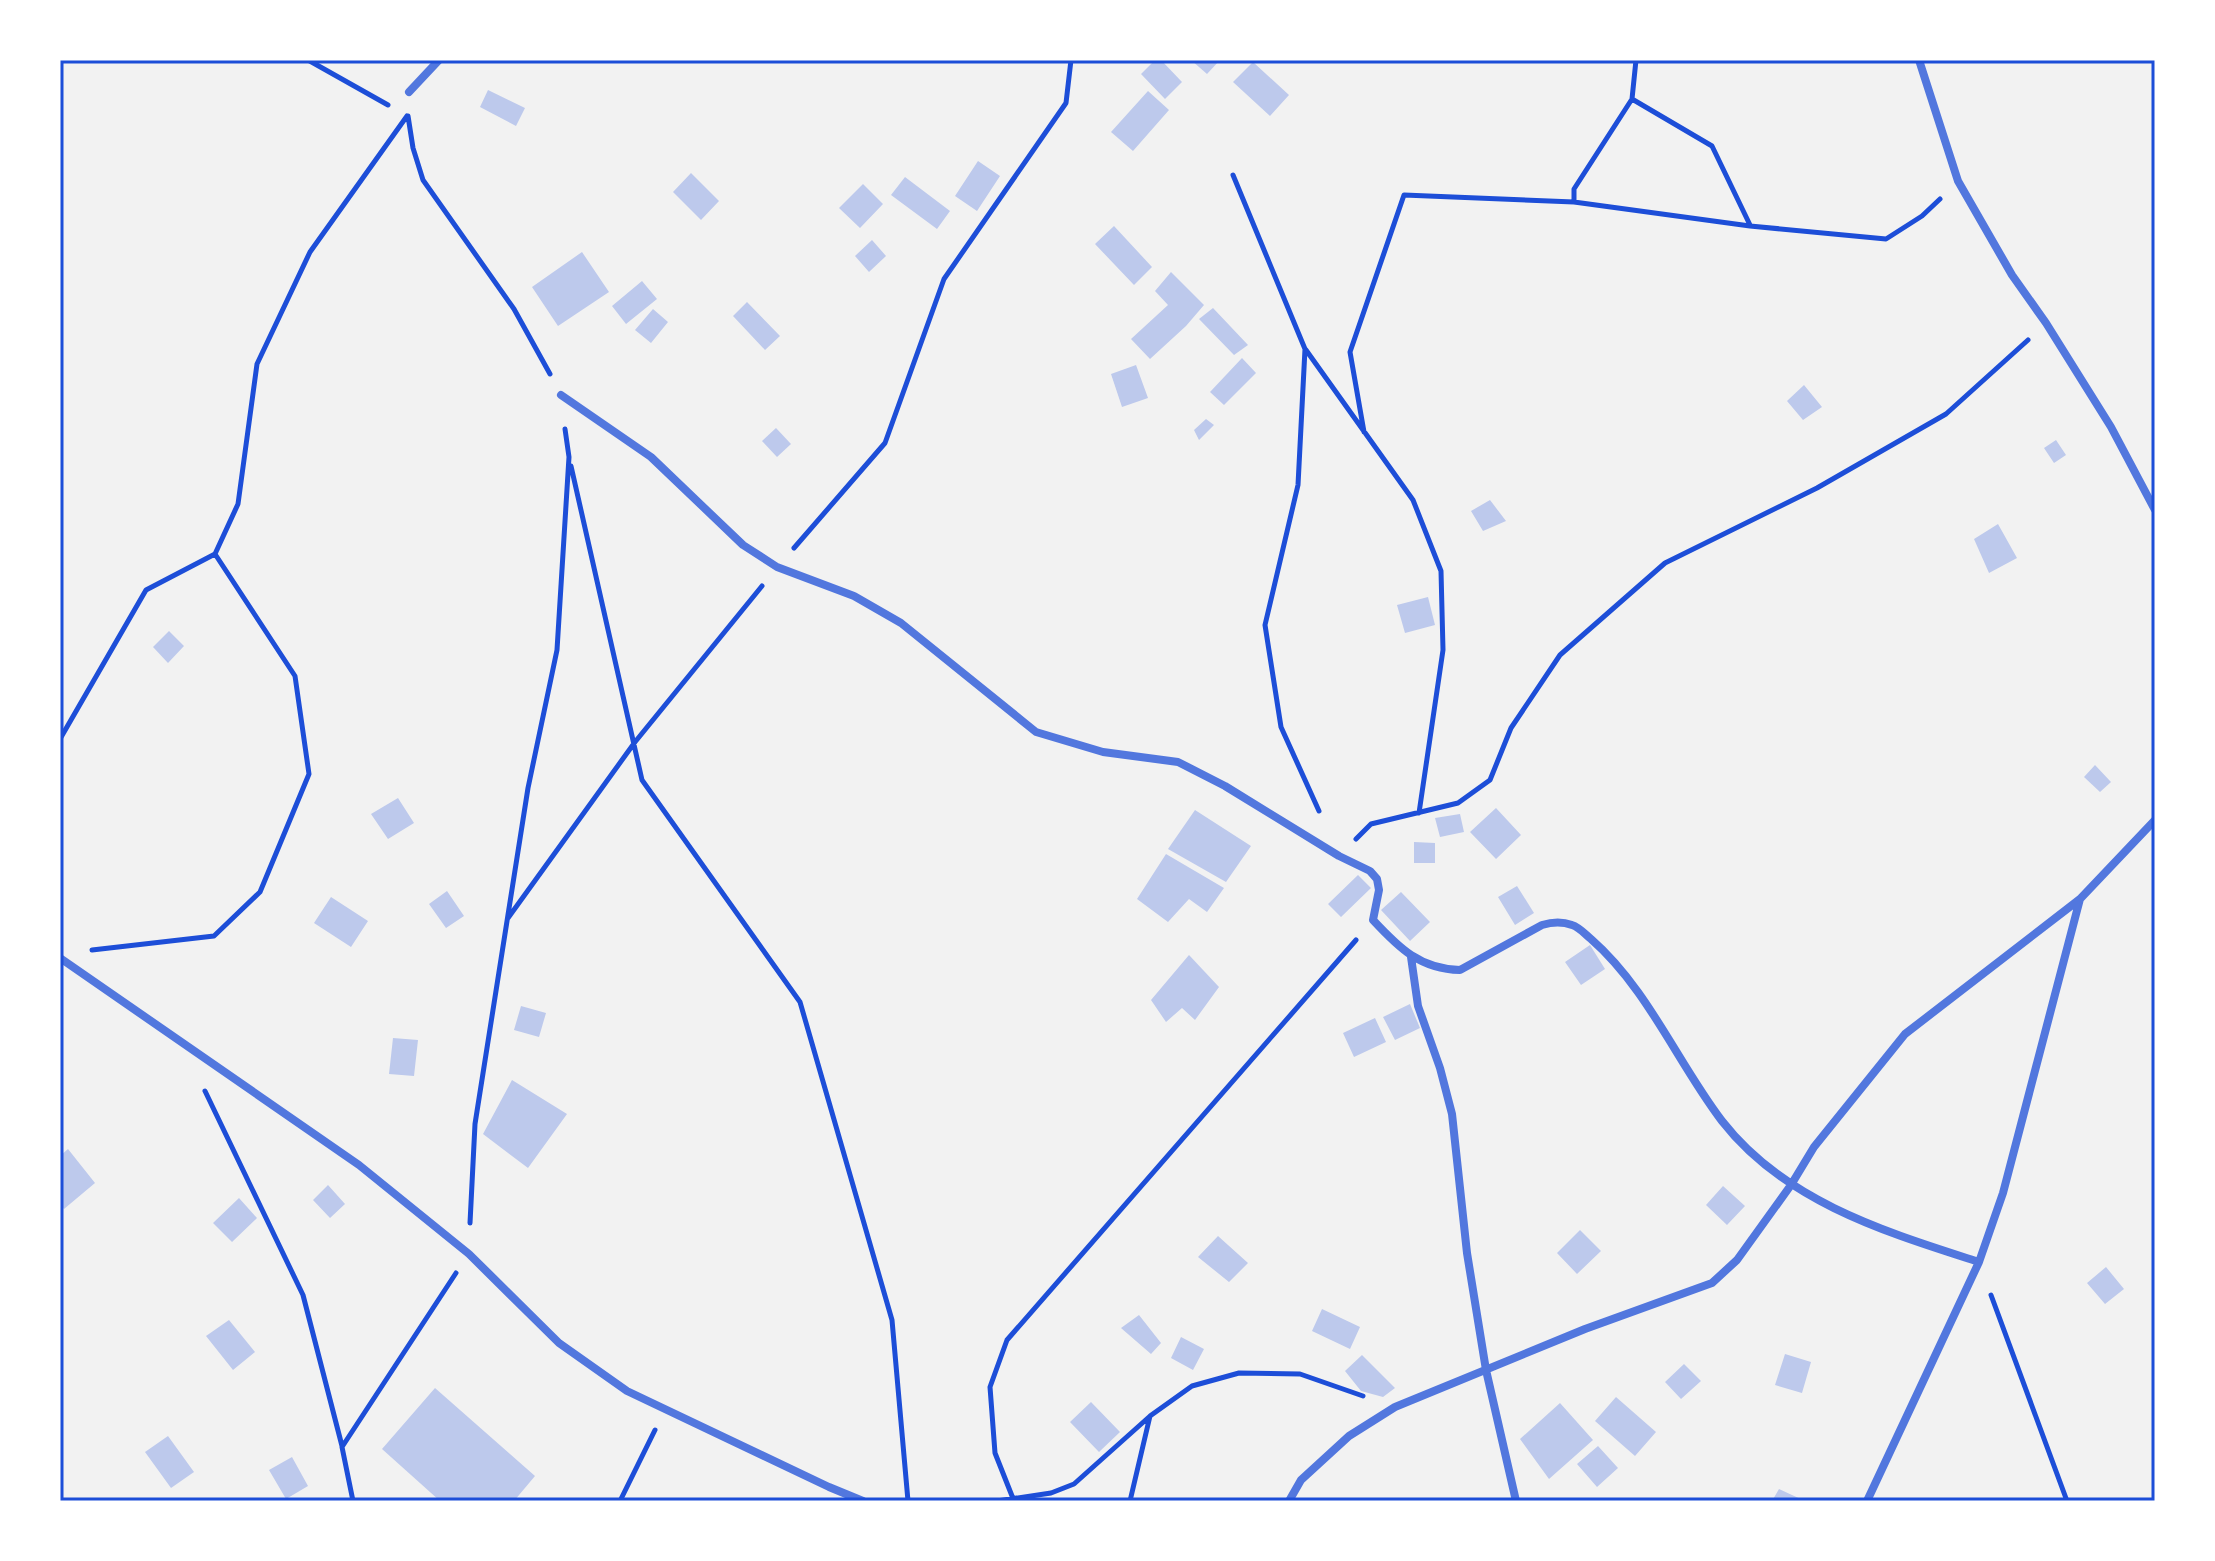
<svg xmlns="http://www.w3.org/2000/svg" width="2215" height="1561" viewBox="0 0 2215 1561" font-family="'Roboto Condensed',sans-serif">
<rect width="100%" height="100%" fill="#f2f2f2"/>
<path fill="#bdc9ec" d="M1155,60H1161L1182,82L1165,99L1141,74Z
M1191,60H1220L1207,74Z
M1253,62L1289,95L1270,116L1233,82Z
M488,90L525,108L516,126L480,107Z
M1148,91L1169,110L1133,151L1111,132Z
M978,161L1000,176L977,211L955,196Z
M691,173L719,201L701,220L673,192Z
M905,177L950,211L937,229L891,195Z
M863,184L883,204L860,228L839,208Z
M1114,226L1152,267L1134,285L1095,244Z
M872,240L886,256L869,272L855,256Z
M582,252L609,292L558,326L532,287Z
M1171,272L1204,305L1186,326L1150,359L1131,339L1168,305L1155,291Z
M642,281L657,299L626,324L612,306Z
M747,302L780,336L765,350L733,316Z
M1213,308L1248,345L1234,355L1199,319Z
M653,309L668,322L651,343L635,330Z
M1242,358L1256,373L1224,405L1210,392Z
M1136,365L1148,398L1122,407L1111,374Z
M1804,385L1822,407L1803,420L1787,401Z
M1206,419L1214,425L1199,440L1194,430Z
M776,428L791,444L777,457L762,441Z
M2056,440L2066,455L2054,463L2044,448Z
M1490,500L1506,521L1483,531L1471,511Z
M1998,524L2017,558L1989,573L1974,539Z
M1428,597L1435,625L1405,633L1397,605Z
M169,631L184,646L168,663L153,647Z
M2095,765L2111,782L2100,792L2084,777Z
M398,798L414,823L388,839L371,814Z
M1496,808L1521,835L1496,859L1470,832Z
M1195,810L1251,846L1226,882L1168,849Z
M1460,814L1464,832L1440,837L1435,818Z
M1414,842L1435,843V863H1414Z
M1166,854L1224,888L1207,912L1189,899L1168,922L1137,899Z
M1358,875L1371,888L1341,917L1328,904Z
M1517,886L1534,913L1515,925L1498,897Z
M447,891L464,916L446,928L429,904Z
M1401,892L1430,922L1410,941L1381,910Z
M331,897L368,921L351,947L314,923Z
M1590,945L1605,969L1581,985L1565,962Z
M1189,955L1219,987L1195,1020L1182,1008L1166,1022L1151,1000Z
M1410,1004L1420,1028L1395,1040L1383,1017Z
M521,1006L546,1013L539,1037L514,1030Z
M1375,1018L1386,1042L1354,1057L1343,1033Z
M393,1038L418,1040L414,1076L389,1074Z
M512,1080L567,1114L528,1168L483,1134Z
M68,1149L95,1183L64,1209L60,1204V1156Z
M328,1185L345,1204L330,1218L313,1200Z
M1723,1186L1745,1206L1727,1225L1706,1205Z
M239,1198L257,1218L232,1242L213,1223Z
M1580,1230L1601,1251L1577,1274L1557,1253Z
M1218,1236L1248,1263L1229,1282L1198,1257Z
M2106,1267L2124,1289L2105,1304L2087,1283Z
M1322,1309L1360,1327L1350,1349L1312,1331Z
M1139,1315L1161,1343L1151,1354L1121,1328Z
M229,1320L255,1352L233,1370L206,1336Z
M1181,1337L1204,1349L1193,1370L1171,1358Z
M1785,1354L1811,1362L1802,1393L1775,1385Z
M1362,1355L1395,1388L1383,1397L1361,1391L1345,1371Z
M1684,1364L1701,1381L1681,1399L1665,1382Z
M435,1388L535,1476L514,1501H440L382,1449Z
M1616,1397L1656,1432L1635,1456L1595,1421Z
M1091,1402L1120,1432L1099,1452L1070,1422Z
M1560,1403L1593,1440L1549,1479L1520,1439Z
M168,1436L194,1472L171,1488L145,1452Z
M1598,1446L1618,1468L1597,1487L1577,1464Z
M292,1457L308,1486L286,1499L269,1470Z
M1779,1489L1805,1501H1772Z"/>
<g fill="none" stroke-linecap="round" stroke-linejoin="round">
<path stroke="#1d4ed8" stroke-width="5" d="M308,60L388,105
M1632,99L1636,60
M408,116L413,148L423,180L514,309L550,374
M1233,175L1305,349L1298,485L1265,625L1281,727L1319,811
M1574,202V189L1632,99L1712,146L1750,225
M1306,350L1413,500L1441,571L1443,650L1419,813
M1364,432L1350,352L1404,195L1574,202L1750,226L1886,239L1922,216L1940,199
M571,466L642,780L800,1002L892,1320L908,1501
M794,548L885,443L944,279L1066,103L1071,60
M60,739L146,590L215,554L238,504L257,364L310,252L407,116
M1356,839L1371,824L1458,803L1490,780L1511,728L1560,655L1665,563L1817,488L1946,414L2028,340
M508,918L635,742L762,586
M92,950L214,936L260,892L309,774L295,676L215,554
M205,1091L303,1295L342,1446
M470,1223L475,1124L528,788L557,650L569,457L565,429
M1991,1295L2067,1501
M353,1501L342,1447L456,1273
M620,1501L655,1430
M997,1501L1051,1493L1074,1484L1149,1417
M1014,1501L995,1453L990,1387L1007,1340L1356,940
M1130,1501L1150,1416L1192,1386L1239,1373L1300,1374L1363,1396"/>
<path stroke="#5277de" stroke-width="8" d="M1919,60L1958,181L2012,275L2046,323L2111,427L2155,510
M409,92L439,60
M561,395L651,457L743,545L777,567L854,596L901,623L1036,732L1103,752L1178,762L1225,786L1339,856L1370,871L1377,879L1379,890L1373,920C1399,948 1420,969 1460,970L1542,925C1552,922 1561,921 1572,925C1579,927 1585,934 1591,939C1648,989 1677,1062 1722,1121C1785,1202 1886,1232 1979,1262
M1411,957L1418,1006L1440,1068L1452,1114L1467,1253L1486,1370L1516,1501
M60,958L359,1165L469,1254L559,1343L627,1391L829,1487L863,1501
M1289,1501L1301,1480L1349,1436L1395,1407L1585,1329L1712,1283L1737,1260L1791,1185L1814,1147L1905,1034L2080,899
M1867,1501L1979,1262L2003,1193L2080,899L2155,820"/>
</g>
<rect width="2215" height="1561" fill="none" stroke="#ffffff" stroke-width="124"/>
<rect x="62" y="62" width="2091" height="1437" fill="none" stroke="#1d4ed8" stroke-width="3"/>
</svg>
